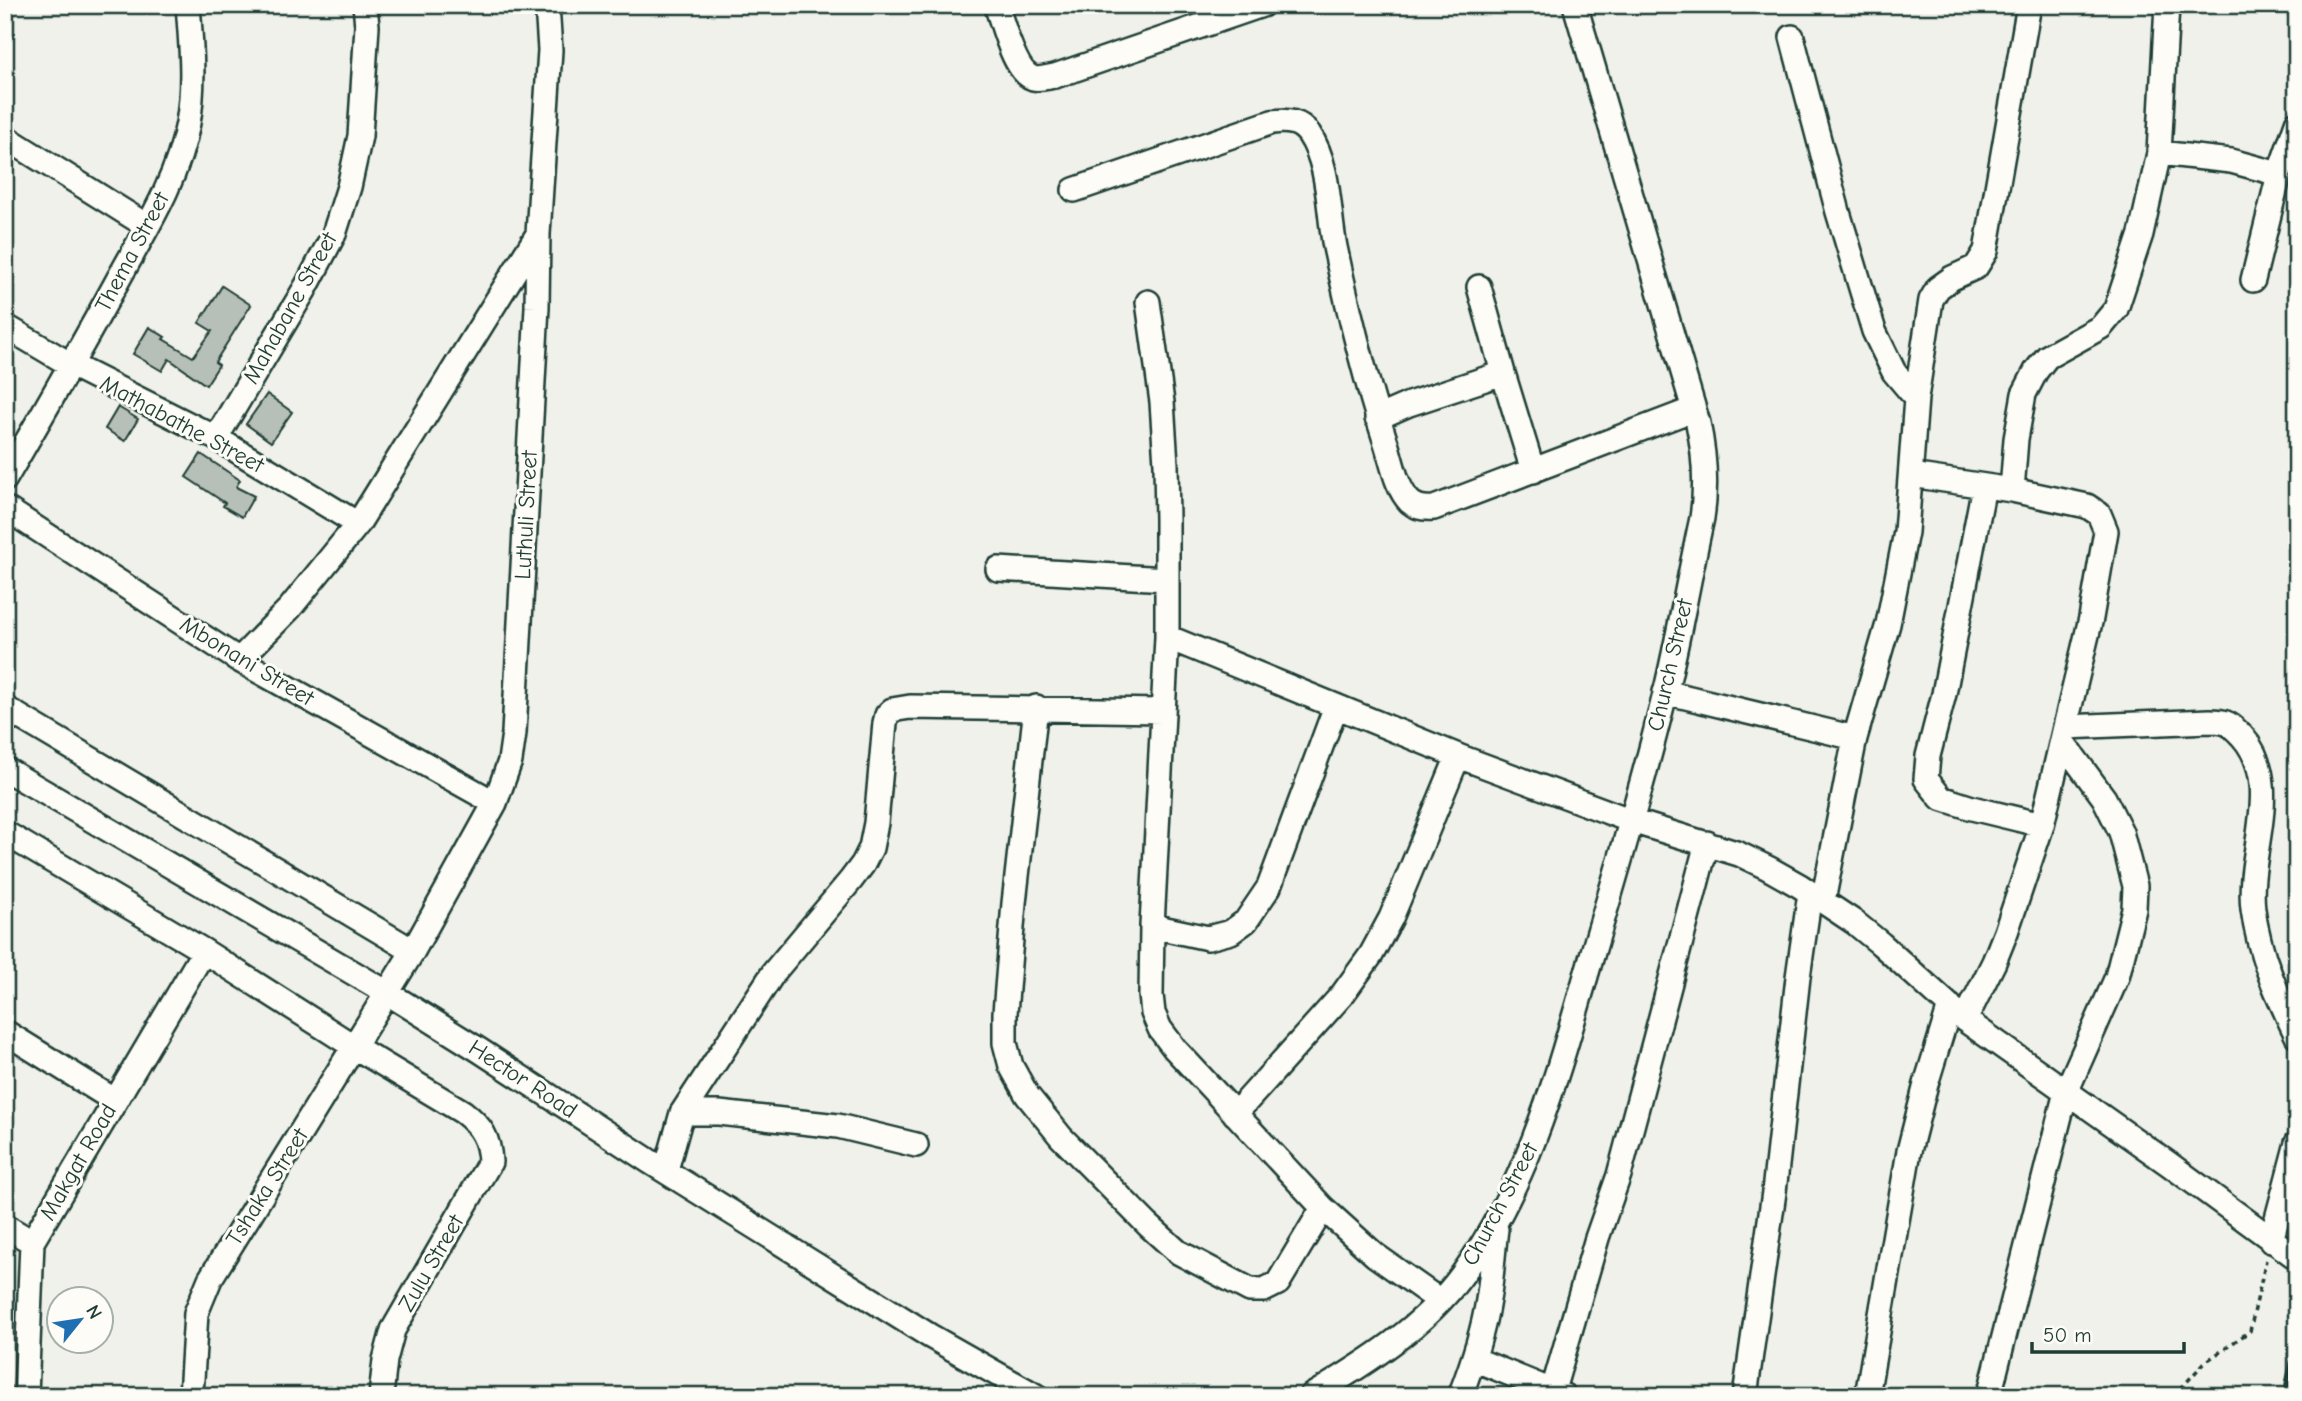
<svg xmlns="http://www.w3.org/2000/svg" width="2302" height="1401" viewBox="0 0 2302 1401" font-family="'Comic Neue',sans-serif">
<rect width="100%" height="100%" fill="#f0f1eb"/>
<filter id="ink" filterUnits="userSpaceOnUse"><feTurbulence type="fractalNoise" baseFrequency=".0143" numOctaves="2"/><feDisplacementMap in="SourceGraphic" scale="14" xChannelSelector="R" yChannelSelector="G"/><feConvolveMatrix kernelMatrix="1 2 1 2 8 2 1 2 1" color-interpolation-filters="sRGB"/></filter>
<g filter="url(#ink)">
<path fill="#b6bfb8" stroke="#1f3d34" stroke-width="2" d="M222,286L251,305L215,362L219,365L206,385L169,359L162,371L133,354L149,327L165,337L163,339L193,357L212,331L199,323Z
M267,394L292,412L271,442L246,424Z
M118,407L138,419L125,441L105,429Z
M201,454L240,480L236,487L254,496L242,517L223,506L225,503L186,477Z"/>
<g fill="none" stroke-linecap="round" stroke-linejoin="round">
<g stroke="#1f3d34" stroke-width="28">
<path id="minor" d="M996,5C1003,23 1014,72 1033,78C1040,80 1048,77 1055,76L1262,5
M1792,37L1838,212L1874,331L1894,372L1916,398
M5,137L147,226
M2159,153L2231,161L2279,174
M1074,190L1272,122C1287,120 1300,121 1309,134C1330,165 1328,212 1335,247C1349,313 1365,379 1386,443C1392,461 1396,488 1410,502C1417,508 1425,509 1434,508L1694,409
M2253,280L2279,174L2297,123
M1479,287L1503,373
M1148,302L1162,402L1166,464L1167,520V637L1152,926L1151,995L1153,1013L1160,1029L1175,1049L1323,1208L1375,1255L1440,1301
M5,326L71,365L216,438L358,524
M1377,418L1409,404L1503,373L1533,471
M216,438L306,287L334,234L349,187L360,136L367,26L365,5
M1911,475L2012,490L2087,506L2099,514L2106,531L2091,618L2065,727
M5,479C44,412 82,346 119,278C146,229 178,179 188,123C195,83 191,45 188,5
M1984,486L1944,694L1928,756L1926,779L1941,798L1972,808L2042,825
M2012,490L2016,439L2024,394L2036,371L2047,357L2101,327L2116,309L2141,234L2159,153L2167,5
M5,508L239,660L495,803
M998,569L1166,579
M1167,637L1458,756L1632,821L1739,854L1768,868L1800,886L1854,922L1881,944L1965,1020L2169,1164L2297,1258
M239,660L290,608L358,524L538,234
M1665,692L1855,738
M1036,707L1014,903L1005,1013V1043L1011,1066L1027,1095L1061,1137L1148,1225L1178,1252L1250,1290H1264L1278,1283L1323,1208
M5,708L413,951
M5,769L386,992L479,1050L649,1161L930,1336L1036,1396
M5,833L204,951L353,1046L463,1112C481,1126 489,1138 490,1162L393,1330L385,1360L381,1396
M1823,901L1855,738L1888,624L1906,532L1916,398L1931,300L1938,288L1952,278L1976,267L1986,251L2029,5
M1152,926L1208,938L1231,932L1246,921L1269,887L1336,706
M1965,1020L1994,962L2006,932L2042,825L2065,727L2210,721C2214,721 2221,721 2226,723C2232,725 2238,732 2242,736C2285,784 2246,854 2253,909C2259,955 2277,994 2297,1036
M5,1032L114,1100
M682,1113H719L838,1126L916,1145
M1235,1114L1342,995L1371,955L1391,918L1458,756
M666,1170L682,1113L774,972L851,880L863,864L871,848L876,823L885,723L887,715L892,710L910,707L1162,711
M5,1226L32,1242
M2271,1241L2297,1143
M1474,1359L1564,1396
M1553,1390L1597,1238L1619,1175L1707,843
M26,1396L32,1242L204,951
M191,1396L196,1313L210,1279L413,951L495,803L510,761L514,733L537,307L538,234L550,50L547,5
M1311,1396C1366,1363 1424,1327 1462,1275C1529,1183 1557,1075 1588,969C1615,878 1642,787 1665,694C1679,636 1689,577 1702,518C1707,485 1705,456 1698,423L1575,5
M1460,1396C1472,1365 1483,1333 1488,1300C1492,1277 1493,1252 1496,1229
M1745,1396L1774,1192L1798,977L1810,893
M1867,1396L1909,1151L1926,1084L1950,1006
M1989,1396L2066,1092L2117,977L2134,909L2135,886L2121,832L2104,798L2062,741"/>
</g>
<path stroke="#1f3d34" stroke-width="3.5" stroke-dasharray="5 5" stroke-linecap="butt" d="M2174,1396L2204,1363L2250,1331L2266,1260"/>
<use href="#minor" stroke="#fdfcf7" stroke-width="23"/>
<path stroke="#1f3d34" stroke-width="5" d="M2284,1396L2297,1340"/>
</g>
</g>
<g text-anchor="middle" dominant-baseline="central" stroke-width="6" stroke-linejoin="round" paint-order="stroke">
<g font-size="23" fill="#1f3d34" stroke="#fdfcf7">
<text transform="translate(132 252) rotate(-62)">Thema Street</text>
<text transform="translate(290 308) rotate(-61)">Mahabane Street</text>
<text transform="translate(182 424) rotate(28)">Mathabathe Street</text>
<text transform="translate(526 515) rotate(-87)">Luthuli Street</text>
<text transform="translate(247 661) rotate(31)">Mbonani Street</text>
<text transform="translate(1670 665) rotate(-77)">Church Street</text>
<text transform="translate(523 1079) rotate(33)">Hector Road</text>
<text transform="translate(78 1162) rotate(-60)">Makgat Road</text>
<text transform="translate(267 1187) rotate(-58)">Tshaka Street</text>
<text transform="translate(1500 1204) rotate(-62)">Church Street</text>
<text transform="translate(431 1263) rotate(-60)">Zulu Street</text>
</g>
</g>
<rect width="2302" height="1401" fill="none" stroke="#fdfcf7" stroke-width="28"/>
<rect x="14" y="14" width="2274" height="1373" fill="none" stroke="#1f3d34" stroke-width="2.5" filter="url(#ink)"/>
<g transform="translate(80 1320) rotate(60)"><circle r="33" fill="#fdfcf7" stroke="#a4b0a9" stroke-width="2"/>
<path d="M0-5L12 26L0 18L-12 26Z" fill="#1f6fb2"/>
<text y="-10" font-size="19" font-weight="bold" text-anchor="middle" fill="#1f3d34">N</text>
</g>
<path d="M2032 1342v10h152v-10" fill="none" stroke="#1f3d34" stroke-width="3.5"/>
<text x="2043" y="1342" font-size="21" fill="#1f3d34" stroke="#fdfcf7" stroke-width="5" paint-order="stroke">50 m</text>
</svg>
